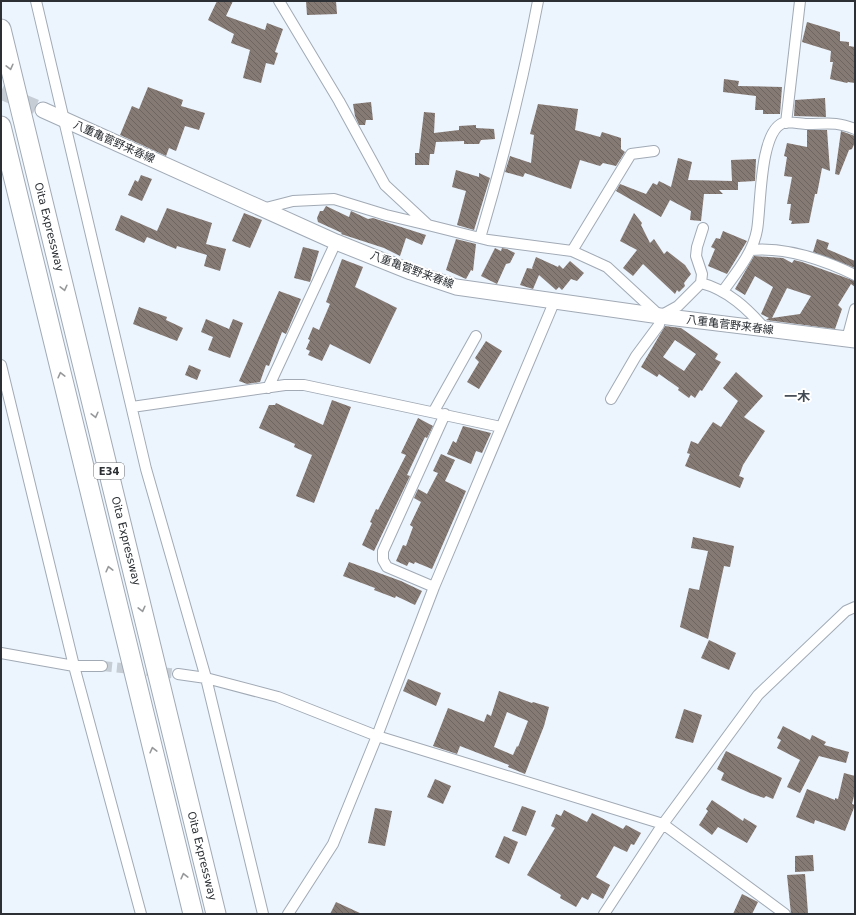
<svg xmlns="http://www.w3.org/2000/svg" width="856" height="915" viewBox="0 0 856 915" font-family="'DejaVu Sans','Noto Sans JP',sans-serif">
<defs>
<pattern id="building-back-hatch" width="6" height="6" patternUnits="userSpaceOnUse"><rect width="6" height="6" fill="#867a74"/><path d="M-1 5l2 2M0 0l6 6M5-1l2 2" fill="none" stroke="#6e6460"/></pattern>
</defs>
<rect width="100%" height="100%" fill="#ecf4fd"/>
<path fill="url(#building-back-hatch)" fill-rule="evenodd" d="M217,1H233L226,16L265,30L267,23L283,29L275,52L278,53L274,65L266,63L261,83L243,78L250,50L231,43L234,34L208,20Z
M306,1H336L337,14L307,15Z
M807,22L840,32V41L849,42V46L855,47V83L848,82L847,83L830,79L833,62H830L831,51L802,42Z
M724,79L739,81L738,86L782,87L780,114H763V110H755L756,96L723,92Z
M148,87L183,100L181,106L205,113L199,130L185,126L176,151L169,148L166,156L120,135L132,106L139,109Z
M825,98L826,117L794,116L795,100Z
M371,102L373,120H366L365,125H359L355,116L353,104Z
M538,104L578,109L575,130L600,137L602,132L621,138V149L625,152L616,166L603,163L600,166L580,160L571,189L525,173L523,177L505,172L510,156L531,163L534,135L530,134Z
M424,112L435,113L434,133L459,130V126L476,125V128L494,129L495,139L481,140L479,144H464V141L436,142L434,154H430L429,165H415V153H419Z
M807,130H827L830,171L822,168L817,194H815L809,223L791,224L792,221L789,220L791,204H787L792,177L784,176L787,157L784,156L787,143L807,147Z
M841,131L855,136V142L852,149L849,150L839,175L835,174Z
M678,158L692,162L688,180L732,181L731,160L756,159L755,181L738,182V190H719L723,194H704L701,221L690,220L691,211L670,200L661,217L616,191L620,184L646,194L653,183L657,185L659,181L671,187Z
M456,170L479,177V173L490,178L474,230L457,225L466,191L452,187Z
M141,175L152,179L142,201L128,195L135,180L138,182Z
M326,206L349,217L351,211L368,219L373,218L426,235L422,245L406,238L400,256L384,248L341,234L342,233L318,222L317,218L320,211H323Z
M167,208L212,223L206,244L226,249L220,271L204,266L207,255L177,246L176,249L147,237L144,243L115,230L121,215L157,231Z
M244,213L262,220L250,248L232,241Z
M634,213L642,223L641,225L650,243L654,239L664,254L667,251L685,265L691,274L684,283L685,286L679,292L677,290L675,294L643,264L633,276L623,268L637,250L620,241Z
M723,231L747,241L727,274L708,266L715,249L711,247L716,238L720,239Z
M456,239L476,244L473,271L471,270L466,279L446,270Z
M817,239L829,243L827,249L855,261V268L813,252Z
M303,247L319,251L310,282L294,278Z
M495,248L501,251L502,248L507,249L515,253L510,263L506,264L497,284L481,276Z
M754,256L783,258L792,263L794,260L802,262L855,281V287L851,284L838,305L842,309L835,329L766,320L769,318L761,314L773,287L755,276L745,295L735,289ZM787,288L811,296L800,314L772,318Z
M536,257L558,267L559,265L563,269L570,261L584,273L577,281L571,279L562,290L559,287L556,290L539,275L533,289L520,285L527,268L533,269L532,268Z
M342,259L363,267L355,287L397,308L370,364L330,344L322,361L308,355L310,351L306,349L310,340L308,339L313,327L319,330L330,304L326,302Z
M279,291L301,299L286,334L282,332L269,366L266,365L260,382L247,384L239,381Z
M139,307L167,317L166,320L183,328L177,341L133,324Z
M206,319L229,329L233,319L243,323L230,358L208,350L213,337L201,332Z
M665,326L681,328L718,354L715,359L721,362L702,391L700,390L695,398L691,395L689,398L678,390L679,388L659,374L657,377L641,367ZM675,340L696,354L684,371L663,357Z
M486,341L502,351L479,389L467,382L479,362L475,358Z
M189,365L201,370L197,380L185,375Z
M736,372L763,396L744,417L765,431L743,465L739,476L744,478L740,488L685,466L690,454L687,453L691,441L698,444L713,422L721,427L738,401L723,388Z
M332,400L351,407L314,503L296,496L312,455L294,447L295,444L259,428L269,405H275L276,403L323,425Z
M418,418L433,426L427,438L425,437L407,475L410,476L374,551L362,545L372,523L370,522L376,509L378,510L406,455L401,453Z
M463,426L491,433L482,453L476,451L471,464L447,454L453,441L456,443Z
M441,454L455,460L445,481L466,491L432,569L415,562L414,564L409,562L407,566L396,561L403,545L406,546L413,527L410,525L421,502L414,498L418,489L427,494L438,473L433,471Z
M693,537L734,546L730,567L724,566L708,639L680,627L689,588L699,590L708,551L691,548Z
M349,562L401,581L422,591L415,605L396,596L395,598L374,590L375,588L343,576Z
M709,640L736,653L729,670L701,658Z
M408,679L441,693L436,706L403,691Z
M499,691L532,703L533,702L549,707L544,726L525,774L508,767L509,765L460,746L457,754L433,746L448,708L484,722L487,714L491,716ZM507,712L528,721L518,747L517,746L513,755L494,747Z
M684,709L702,715L693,743L675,738Z
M783,726L810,740L812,735L826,742L824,745L849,752L846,763L819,756L800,793L787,787L800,760L777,748L781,740L777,738Z
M726,751L782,778L773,799L766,796L764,798L750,793L721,780L724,773L717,769Z
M844,773L855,776V792L852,804L855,805L845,831L815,820L814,824L796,817L807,789L835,800V798L838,799Z
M435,779L451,786L443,804L427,797Z
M712,800L743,821L744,818L757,826L747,843L718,827L712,835L699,825L708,811L706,809Z
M522,806L536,811L526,836L512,831Z
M375,808L392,811L385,846L368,843Z
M564,810L587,822L592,813L623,829L626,825L641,833L634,845L631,844L627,852L614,846L596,877L610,885L603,899L592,893L588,900L582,897L576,907L560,898L561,895L527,875L555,828L551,826L556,814L561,816Z
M504,836L518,842L509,864L495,857Z
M813,855L814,871L795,872V856Z
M805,874L808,913L791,914L787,875Z
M742,894L758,902L752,914H733Z
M336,902L362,914H330Z"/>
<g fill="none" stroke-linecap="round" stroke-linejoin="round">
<path stroke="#c6cdd5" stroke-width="10" stroke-dasharray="10 5" stroke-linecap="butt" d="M102,666L178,674"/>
<path stroke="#c6cdd5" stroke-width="15" stroke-dasharray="15 8" stroke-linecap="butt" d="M1,92L43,110"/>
<g stroke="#a1aab5" stroke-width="12">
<path id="street" d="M36,1L146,469L206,678L263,914
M279,1L339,101L385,185L428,225L488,240L572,251L607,267L660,316
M786,123L800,1
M262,209L293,201L334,199L386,215L428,225
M480,238C503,160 523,81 538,1
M751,250C785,247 824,260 855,275
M572,251L631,154L654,151
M701,283C728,290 748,309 766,330
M723,291C736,273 753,253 757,230C761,209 759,132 783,123C789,121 801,124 807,124C827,124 835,121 855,129
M847,339L855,309
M1,365L74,666L141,914
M268,388L336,242
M611,399L636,356L659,325L660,316L678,306L701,283L702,274L696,256L697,247L703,228
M132,407L285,385H304L501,427
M434,411L476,336
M434,587L387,567L383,560V551L445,414
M1,653L74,666H102
M178,674L206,678L278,697L377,736L663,824L785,914
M288,914L333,844L377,736L434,587L555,300
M604,914L663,824L758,695L846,611L855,607"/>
</g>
<g stroke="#a1aab5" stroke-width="17">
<path id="secondary" d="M43,110L336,242L411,272L456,287L660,316L855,340"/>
</g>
<g stroke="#a1aab5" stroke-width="21">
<path id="highway" d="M1,29L216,914
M1,126L193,914"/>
</g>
<use href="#street" stroke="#fff" stroke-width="10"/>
<use href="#secondary" stroke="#fff" stroke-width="15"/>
<use href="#highway" stroke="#fff" stroke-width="19"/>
</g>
<defs><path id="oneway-chevron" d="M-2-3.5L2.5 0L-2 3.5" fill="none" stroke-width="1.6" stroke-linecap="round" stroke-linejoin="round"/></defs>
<g stroke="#96989a">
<use href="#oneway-chevron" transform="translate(10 67) rotate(76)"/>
<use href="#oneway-chevron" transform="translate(64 288) rotate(76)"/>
<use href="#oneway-chevron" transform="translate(61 375) rotate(-104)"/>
<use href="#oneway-chevron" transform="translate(95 415) rotate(76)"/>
<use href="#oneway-chevron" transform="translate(109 569) rotate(-104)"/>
<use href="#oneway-chevron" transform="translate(142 609) rotate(76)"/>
<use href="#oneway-chevron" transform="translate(153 750) rotate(-104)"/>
<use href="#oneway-chevron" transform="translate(184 876) rotate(-104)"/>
</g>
<g text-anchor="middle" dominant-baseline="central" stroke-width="4" stroke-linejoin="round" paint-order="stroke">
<rect fill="#fff" stroke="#6b6e71" stroke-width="1" x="94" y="463" width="30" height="16" rx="3"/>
<g font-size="10" font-weight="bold" fill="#2c3034">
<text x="109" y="471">E34</text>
</g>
<g font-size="11" fill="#2c3034" stroke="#fff">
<text transform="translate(114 142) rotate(24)">八重亀菅野来春線</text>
<text transform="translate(49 227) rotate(76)">Oita Expressway</text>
<text transform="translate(412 270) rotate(20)">八重亀菅野来春線</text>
<text transform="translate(730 325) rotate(7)">八重亀菅野来春線</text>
<text transform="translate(126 541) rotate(76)">Oita Expressway</text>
<text transform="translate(202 856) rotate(76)">Oita Expressway</text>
</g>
<g font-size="13" font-weight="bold" fill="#414952" stroke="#fff">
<text x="797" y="396">一木</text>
</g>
</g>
<rect width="856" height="915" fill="none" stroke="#2c3034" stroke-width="4"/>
</svg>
